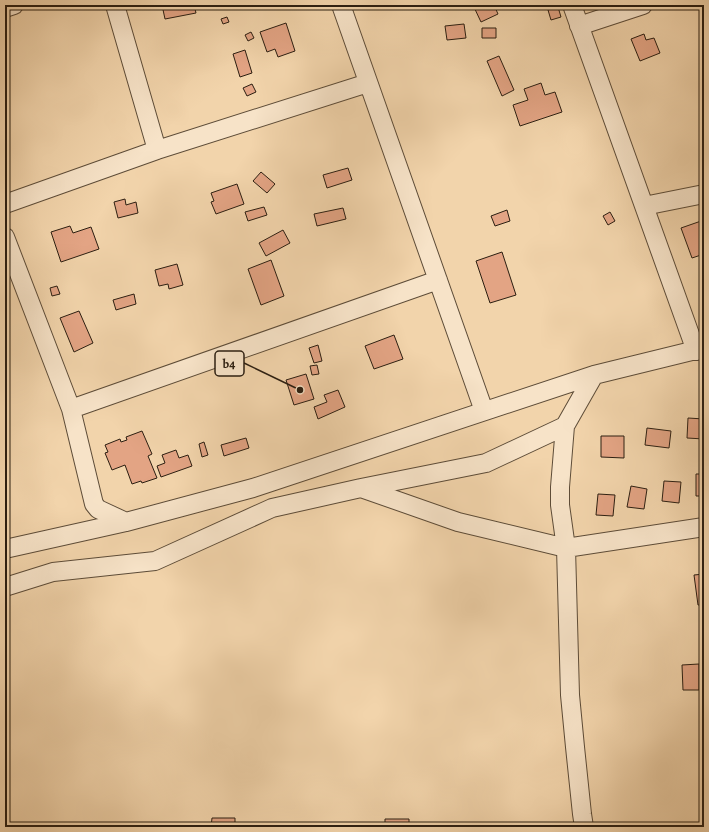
<svg xmlns="http://www.w3.org/2000/svg" width="709" height="832" viewBox="0 0 709 832" font-family="Alegreya,serif">
<rect width="100%" height="100%" fill="#f2d4ab"/>
<filter id="stains"><feTurbulence type="fractalNoise" baseFrequency=".005" numOctaves="4"/><feColorMatrix values="0 0 0 0 .2 0 0 0 0 .09 0 0 0 0 .02 0 0 0 .5 -.17"/></filter>
<radialGradient id="worn" r=".72"><stop offset=".6" stop-color="#630" stop-opacity="0"/><stop offset="1" stop-color="#630" stop-opacity=".3"/></radialGradient>
<path fill="#e3a484" stroke="#2b1e11" d="M162,5H194L196,13L165,19Z
M473,5H494L498,14L481,22Z
M558,7L561,17L551,20L548,10Z
M227,17L229,22L223,24L221,19Z
M286,23L295,51L278,57L275,49L267,52L260,32Z
M464,24L466,38L447,40L445,26Z
M482,28H496V38H482Z
M251,32L254,38L248,41L245,35Z
M644,34L646,40L654,38L660,53L640,61L631,39Z
M245,50L252,73L240,77L233,54Z
M499,56L514,90L502,96L487,61Z
M541,83L545,95L555,92L562,112L520,126L513,105L528,100L524,89Z
M252,84L256,92L247,96L243,88Z
M348,168L352,180L327,188L323,175Z
M261,172L275,184L267,193L253,181Z
M237,184L244,204L216,214L211,202L214,201L211,193Z
M125,199L126,205L136,202L138,213L118,218L114,202Z
M264,207L267,215L248,221L245,212Z
M343,208L346,219L317,226L314,214Z
M507,210L510,221L495,226L491,216Z
M610,212L615,221L608,225L603,216Z
M704,220V254L692,258L681,228Z
M70,226L73,233L91,227L99,249L61,262L51,232Z
M283,230L290,243L266,256L259,243Z
M502,252L516,295L490,303L476,261Z
M271,260L284,296L261,305L248,269Z
M177,264L183,285L169,289L168,284L159,286L155,270Z
M57,286L60,294L52,296L50,288Z
M134,294L136,304L116,310L113,300Z
M79,311L93,343L74,352L60,318Z
M394,335L403,359L374,369L365,346Z
M318,345L322,361L314,363L309,348Z
M317,365L319,374L312,375L310,366Z
M306,374L314,399L294,405L286,380Z
M338,390L345,407L318,419L314,407L327,402L324,395Z
M688,418L704,419V439L687,438Z
M647,428L671,431L669,448L645,445Z
M142,431L152,454L148,456L157,478L142,483L141,481L132,484L125,465L112,470L105,453L108,452L105,445L120,439L121,442L127,440L126,437Z
M601,436H624V458L601,457Z
M246,438L249,448L224,456L221,445Z
M204,442L208,455L202,457L199,444Z
M176,450L179,458L188,455L192,466L161,477L157,466L165,463L162,455Z
M696,474H704V496H696Z
M664,481L681,482L679,503L662,501Z
M631,486L647,489L644,509L627,507Z
M598,494L615,495L613,516L596,515Z
M704,574V605H698L694,575Z
M699,664V690H683L682,665Z
M212,818H235V827H211Z
M385,819H409V827H378V826H385Z"/>
<g fill="none" stroke-linecap="round" stroke-linejoin="round">
<g stroke="#5d4c38" stroke-width="20">
<path id="minor" d="M115,5L157,150
M341,5L484,411
M572,5L696,351
M5,8L14,5
M579,26L643,5
M5,204L157,150L368,83
M644,206L704,194
M5,237L71,409L94,504L98,509L126,522
M594,375L565,426L560,487V505L566,548L704,527
M71,409L438,280
M361,488L458,522L566,548L570,695L575,747L582,814L584,827
M5,549L126,522L253,488L594,375L704,348
M5,587L53,572L155,561L272,508L361,488L486,463L565,426"/>
</g>
<use href="#minor" stroke="#f7e3c8" stroke-width="18"/>
</g>
<path fill="none" stroke="#2b1e11" stroke-width="1.5" d="M300 390L244 363"/>
<circle fill="#2b1e11" stroke="#f7e3c8" stroke-width="1.5" cx="300" cy="390" r="4"/>
<rect fill="#f7e3c8" stroke="#2b1e11" stroke-width="1.5" x="215" y="351" width="29" height="25" rx="4"/>
<g font-size="13" text-anchor="middle" font-weight="bold" fill="#2b1e11">
<text x="229" y="368">b4</text>
</g>
<rect width="709" height="832" fill="none" stroke="#f2d4ab" stroke-width="20"/>
<rect x="6" y="6" width="697" height="820" fill="none" stroke="#2b1e11" stroke-width="2"/>
<rect x="10" y="10" width="689" height="812" fill="none" stroke="#2b1e11"/>
<rect width="100%" height="100%" filter="url(#stains)"/>
<rect width="100%" height="100%" fill="url(#worn)"/>
</svg>
